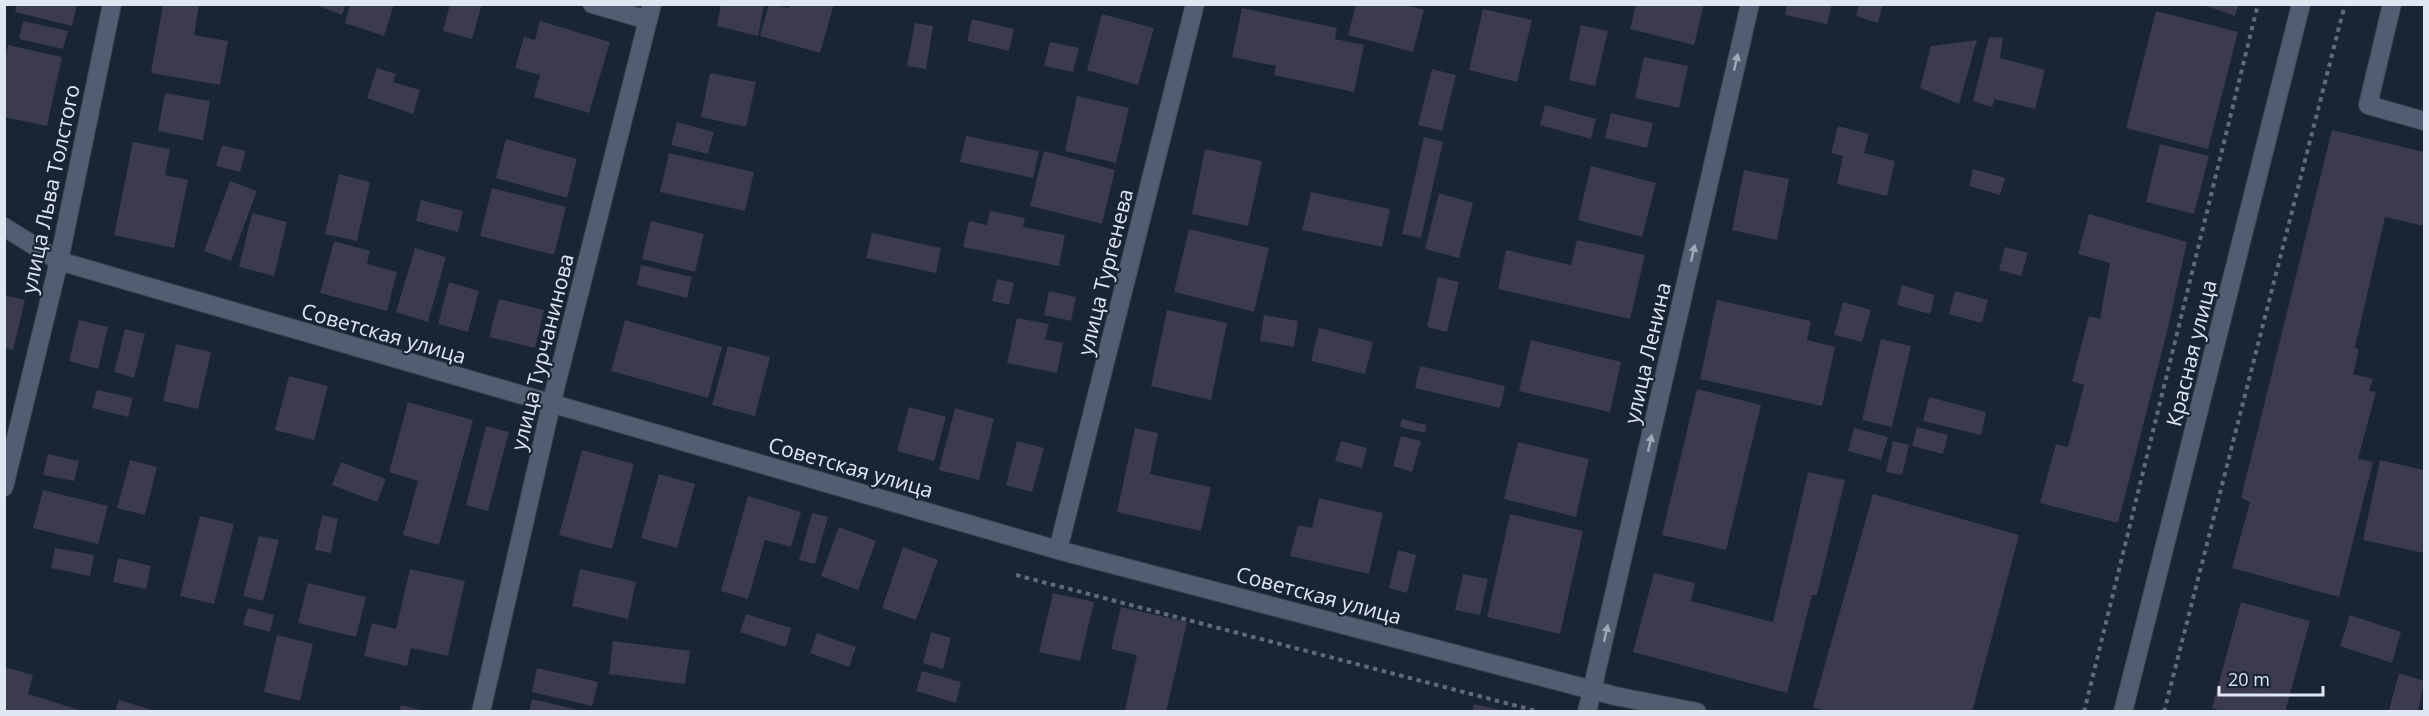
<svg xmlns="http://www.w3.org/2000/svg" width="2429" height="716" viewBox="0 0 2429 716" font-family="'Open Sans',sans-serif">
<rect width="100%" height="100%" fill="#192434"/>
<path fill="#3b3a4e" d="M17,4H77L72,26L15,12Z
M163,4H199L194,35L228,41L220,85L151,73Z
M314,4H346L342,15Z
M350,4H394L384,36L345,23Z
M450,4H482L472,39L443,31Z
M721,4L764,5L758,36L717,26Z
M769,4L789,8L790,4H834L820,53L760,36Z
M1356,4H1403L1424,10L1413,52L1348,35Z
M1636,4H1704L1694,45L1630,29Z
M1787,4H1832L1827,24L1785,15Z
M1859,4H1883L1878,23L1856,16Z
M2201,4H2239L2235,16Z
M1242,8L1337,28L1335,39L1364,45L1354,92L1274,75L1276,66L1232,57Z
M1483,9L1532,20L1517,82L1469,70Z
M2156,11L2238,32L2208,149L2126,128Z
M1102,14L1154,28L1138,85L1087,70Z
M972,19L1014,29L1009,51L967,41Z
M23,21L68,31L63,49L19,39Z
M540,21L610,42L589,113L534,97L540,75L515,68L524,37L535,40Z
M915,23L933,26L926,69L907,66Z
M1581,25L1608,31L1595,86L1569,80Z
M1989,37L2003,38L2000,58L2045,70L2035,109L1995,99L1992,107L1973,101Z
M1977,40L1959,104L1920,88L1931,46Z
M1050,42L1079,48L1073,72L1044,66Z
M8,45L62,57L47,126L4,117V63Z
M1644,57L1688,66L1679,108L1635,98Z
M377,68L396,74L393,82L420,90L413,114L367,98Z
M1432,69L1456,75L1442,131L1418,125Z
M710,73L756,82L746,127L701,117Z
M165,93L210,101L203,140L158,131Z
M1077,96L1129,108L1116,163L1065,151Z
M1545,105L1596,119L1591,139L1540,125Z
M1611,113L1653,123L1647,148L1605,138Z
M677,122L714,132L708,154L671,145Z
M1838,126L1869,134L1864,153L1895,161L1887,196L1837,184L1843,156L1831,153Z
M2332,130L2424,152V226L2385,217L2355,347L2359,350L2353,374L2373,379L2369,391L2376,392L2358,459L2373,462L2339,597L2232,568L2250,502L2241,498Z
M966,136L1039,151L1033,178L960,162Z
M1424,137L1443,142L1421,238L1402,234Z
M506,139L577,159L567,198L496,178Z
M133,142L170,149L165,175L188,180L174,248L114,235Z
M2160,144L2209,156L2194,214L2146,202Z
M222,145L246,151L240,172L216,166Z
M1205,149L1262,161L1248,226L1192,214Z
M1044,151L1115,170L1102,224L1030,206Z
M669,153L754,172L745,211L660,192Z
M1591,166L1656,183L1642,237L1578,220Z
M1973,169L2005,178L2000,195L1969,186Z
M1744,170L1789,179L1777,240L1732,230Z
M339,174L370,182L357,241L325,234Z
M230,181L257,191L231,261L204,251Z
M492,188L566,207L554,255L480,236Z
M1311,192L1390,209L1382,247L1302,230Z
M1439,193L1473,203L1459,258L1425,249Z
M421,200L463,211L458,232L416,221Z
M990,211L1025,218L1023,227L1065,235L1059,266L963,247L969,221L987,225Z
M252,213L287,222L274,276L239,267Z
M2089,214L2187,242L2166,336L2118,523L2040,503L2056,444L2068,447L2084,385L2072,381L2089,316L2100,319L2110,263L2078,254Z
M651,221L704,234L695,272L642,259Z
M1189,229L1269,248L1254,312L1174,292Z
M872,233L941,248L936,273L866,258Z
M1577,240L1645,255L1630,319L1498,289L1506,250L1571,265Z
M334,241L370,251L367,264L397,272L387,311L320,293Z
M2005,247L2028,253L2021,276L1999,270Z
M415,248L446,257L428,322L396,312Z
M641,265L692,277L687,298L637,285Z
M1438,277L1459,282L1447,332L1427,327Z
M997,279L1014,283L1009,305L992,301Z
M449,282L479,291L468,332L438,324Z
M1902,285L1935,295L1930,314L1897,305Z
M1049,291L1076,297L1071,321L1044,315Z
M1955,291L1988,300L1982,323L1949,314Z
M4,295L25,300L13,350L4,348Z
M499,299L544,310L535,348L489,337Z
M1717,300L1811,321L1807,340L1835,347L1822,406L1700,379Z
M1843,302L1871,310L1862,342L1834,335Z
M1167,310L1227,323L1211,400L1151,386Z
M1264,315L1298,321L1294,347L1260,341Z
M1017,318L1049,324L1045,339L1063,343L1057,373L1007,363Z
M79,320L108,327L98,369L69,361Z
M625,320L722,347L708,398L611,371Z
M1319,328L1373,342L1365,374L1311,361Z
M125,329L145,334L134,378L114,372Z
M1881,339L1911,346L1892,427L1862,420Z
M1531,340L1621,362L1610,412L1519,391Z
M176,344L211,352L198,409L163,401Z
M728,346L770,357L755,416L712,405Z
M1420,366L1505,386L1500,408L1415,388Z
M289,376L328,386L314,440L275,430Z
M1697,389L1761,405L1726,550L1662,535Z
M97,390L133,398L128,417L92,408Z
M1929,397L1986,412L1981,435L1923,421Z
M408,402L473,420L439,545L403,535L418,481L389,472Z
M909,407L946,417L934,461L897,451Z
M955,408L994,419L979,480L939,470Z
M1402,419L1426,425L1425,433L1400,427Z
M486,426L509,432L488,511L466,505Z
M1917,427L1948,435L1943,454L1912,446Z
M1135,428L1158,433L1150,474L1211,487L1201,531L1117,512Z
M1854,428L1888,437L1881,460L1848,451Z
M1401,436L1421,441L1412,472L1393,466Z
M1017,441L1044,448L1032,492L1006,485Z
M1341,441L1367,448L1362,468L1335,461Z
M1893,441L1909,445L1902,475L1886,472Z
M1518,442L1589,459L1576,517L1504,499Z
M582,450L634,464L612,549L559,535Z
M48,454L79,461L74,481L43,475Z
M130,460L157,467L145,515L117,508Z
M2380,460L2424,470V553L2363,540Z
M341,462L386,479L377,502L332,485Z
M1808,472L1845,480L1817,595H1812L1787,693L1633,652L1654,573L1695,583L1691,601L1773,622Z
M659,474L695,484L677,548L641,538Z
M43,490L108,506L98,544L33,528Z
M1873,494L2019,535L1972,712H1828L1813,707Z
M748,496L801,512L791,547L765,540L748,599L721,591Z
M1319,498L1383,513L1369,574L1290,556L1298,525L1312,528Z
M812,513L828,517L815,564L799,560Z
M1510,514L1583,531L1560,634L1487,617Z
M322,515L338,519L331,553L315,550Z
M200,516L234,524L214,604L180,596Z
M839,527L876,541L858,590L821,576Z
M259,536L279,540L263,601L243,596Z
M903,547L938,560L916,620L882,608Z
M55,548L94,555L90,576L51,568Z
M1398,550L1416,555L1407,593L1389,588Z
M118,558L151,566L146,589L113,582Z
M410,569L465,581L448,656L411,648L407,666L364,656L372,623L396,629Z
M580,569L636,582L628,619L572,606Z
M1463,574L1488,579L1480,615L1455,610Z
M308,583L366,597L356,637L298,623Z
M1053,593L1094,602L1080,661L1039,652Z
M2241,602L2310,621L2285,712H2226L2212,708Z
M1121,607L1187,622L1166,712L1125,710L1137,655L1111,649Z
M248,608L274,615L270,632L243,625Z
M746,614L791,628L786,647L740,632Z
M2350,615L2401,632L2392,663L2340,646Z
M931,632L951,638L943,669L923,663Z
M817,633L856,647L849,667L810,653Z
M277,635L313,644L300,701L264,692Z
M613,641L690,651L685,684L609,674Z
M4,667L33,675L28,694L86,712H4Z
M537,668L598,682L592,706L532,692Z
M922,671L961,682L956,703L916,691Z
M2399,673L2424,681L2418,712L2389,710Z
M532,699L583,711V712H529Z
M119,700L156,711V712H115Z
M1474,704L1504,711V712H1472Z
M401,705L424,711V712H399Z"/>
<g fill="none" stroke-linecap="round" stroke-linejoin="round">
<g stroke="#39414f" stroke-width="20">
<path id="lane" d="M2392,4L2368,105L2424,121"/>
</g>
<g stroke="#39414f" stroke-width="20">
<path id="street" d="M592,4L648,20
M4,227L59,261L1058,550L1615,696L1697,712
M4,487L59,261L112,4
M1058,550L1195,4
M481,712L551,405L652,4
M2123,712L2301,4"/>
</g>
<g stroke="#39414f" stroke-width="20">
<path id="secondary" d="M1587,712L1750,4"/>
</g>
<path stroke="#606a78" stroke-width="4" stroke-dasharray="4.5 4.5" stroke-linecap="butt" d="M1016,575L1540,712
M2084,712L2258,4
M2164,712L2345,4"/>
<use href="#lane" stroke="#515e71" stroke-width="18"/>
<use href="#street" stroke="#515e71" stroke-width="18"/>
<use href="#secondary" stroke="#515e71" stroke-width="18"/>
</g>
<defs><path id="oneway-solid" d="M-6-.8H1V-3.2L6.5 0L1 3.2V.8H-6Z" transform="scale(1.5)"/></defs>
<g fill="#9fa9b8">
<use href="#oneway-solid" transform="translate(1736 62) rotate(-77)"/>
<use href="#oneway-solid" transform="translate(1693 253) rotate(-77)"/>
<use href="#oneway-solid" transform="translate(1650 443) rotate(-77)"/>
<use href="#oneway-solid" transform="translate(1606 633) rotate(-77)"/>
</g>
<g text-anchor="middle" dominant-baseline="central" stroke-width="4.5" stroke-linejoin="round" paint-order="stroke">
<g font-size="21" fill="#dfe7f2" stroke="#192434">
<text transform="translate(50 189) rotate(-78)">улица Льва Толстого</text>
<text transform="translate(1105 272) rotate(-76)">улица Тургенева</text>
<text transform="translate(384 333) rotate(16)">Советская улица</text>
<text transform="translate(542 352) rotate(-76)">улица Турчанинова</text>
<text transform="translate(1647 353) rotate(-77)">улица Ленина</text>
<text transform="translate(2191 353) rotate(-76)">Красная улица</text>
<text transform="translate(851 467) rotate(16)">Советская улица</text>
<text transform="translate(1319 595) rotate(15)">Советская улица</text>
</g>
</g>
<rect width="2429" height="716" fill="none" stroke="#dfe7f2" stroke-width="12"/>
<path d="M2219 686v9h104v-9" fill="none" stroke="#dfe7f2" stroke-width="3"/>
<text x="2228" y="686" font-size="18" fill="#dfe7f2" stroke="#192434" stroke-width="4.5" paint-order="stroke">20 m</text>
</svg>
